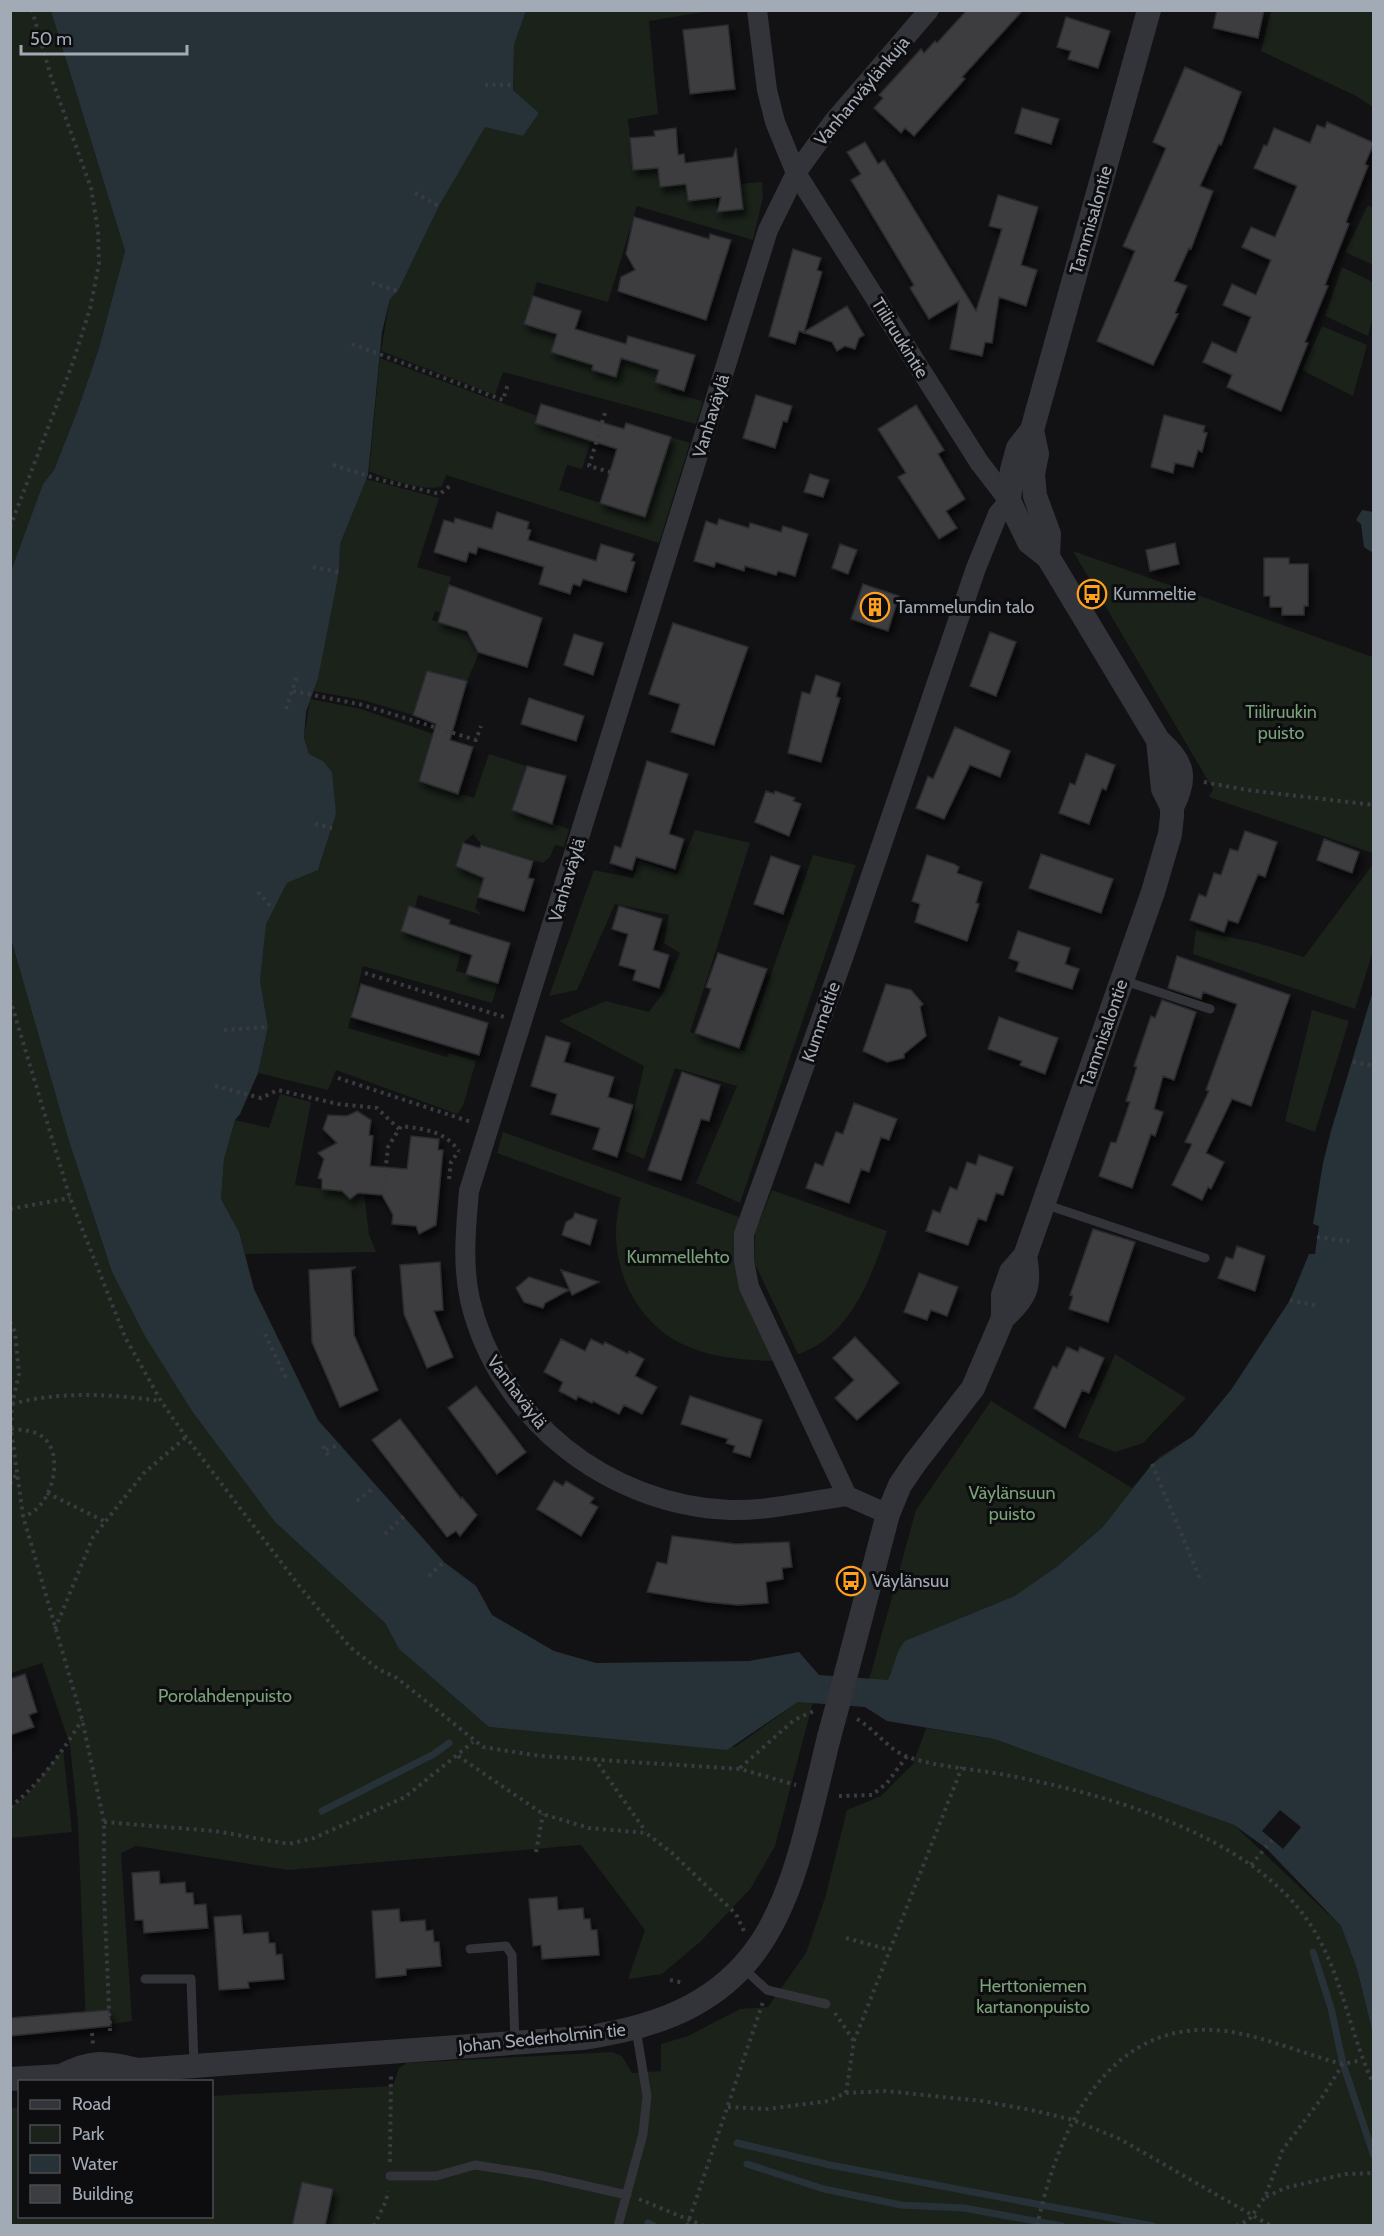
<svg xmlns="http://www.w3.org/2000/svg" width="1384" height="2236" viewBox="0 0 1384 2236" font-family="Cabin,sans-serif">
<defs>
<filter id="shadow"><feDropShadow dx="3.5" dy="6" stdDeviation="3" flood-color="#0009"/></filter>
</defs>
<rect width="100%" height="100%" fill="#121214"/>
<path fill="#1a221a" d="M10,11H51L125,251L99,348L78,409L54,470L43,485L11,573Z
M526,11H710L649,21L658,114L628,119L633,170L658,168L660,187L686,184L716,198L717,212L743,209L740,184L762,182L763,197L753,240L637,206L608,302L537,282L524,323L557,334L551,352L593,365L592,370L615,377L621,358L659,370L656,382L672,387L671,393L703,401L696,424L503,372L495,395L381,351L390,299L398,291L439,206L485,126L523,136L539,113L513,90L514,45Z
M1271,11H1373V107L1356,96L1261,51Z
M1368,205L1373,208V265L1345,252Z
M1342,267L1373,282V316L1368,336L1325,316Z
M1322,326L1367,345L1353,396L1302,370Z
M380,358L537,416L535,423L591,441L582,469L567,465L559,490L645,517L671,437L690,443L659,543L446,475L442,486C428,493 383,478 369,471Z
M366,479L439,498L417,567L451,577L441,613L435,611L432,620L472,633L470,638L475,647L481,649L467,681L427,671L423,684L426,685L413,715L363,700L313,691L339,572L340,544Z
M1073,551L1373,657V853L1209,797L1213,789Z
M310,699L361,709L439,736H432L428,749L432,750L427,768L423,767L419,780L424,784L474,798L489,754L526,766L522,779L525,780L520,798L516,797L512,810L569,829L564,847L555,845L550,857L543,863L482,845L473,834L463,843L456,866L484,878L475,908L482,915L418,895L415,908L409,907L401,931L442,945L463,944L456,971L498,983L492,1003L363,966L348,1028L447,1057L449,1053L476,1061L463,1106L457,1114L336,1070L328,1090L258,1073L268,1027L260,980L199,951L266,923L287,883L318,870L336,814L323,761L309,754L304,738Z
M695,830L750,843L690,1032L744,1051L813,855L856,865L740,1203L696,1183L737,1086L675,1068L644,1159L625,1151L644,1066L559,1021L606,1001L649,1012L663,993L680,953L664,943L669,915L615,904L577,990L549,996L594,870L633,878L639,860L677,874Z
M1374,863L1373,951L1355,1009L1193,954L1196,930L1257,943L1304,957Z
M11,939L68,1138L112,1272L275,1522L385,1623L399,1649L489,1727L735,1747L798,1702H813L775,1846L751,1888L701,1941L662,1974L628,1979L645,1930L581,1845L288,1870L136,1846L121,1853L132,2021L86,2028L78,1823L70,1745L42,1663L11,1673Z
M1312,1010L1349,1021L1315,1132L1285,1121Z
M280,1094L311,1102L295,1185L345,1192L350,1197L356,1192L364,1193L369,1235L376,1252L245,1254L239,1232L221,1199L224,1159L235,1120L269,1128Z
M503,1132L742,1218L774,1361C743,1360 709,1358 680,1343C628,1316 605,1252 621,1198L497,1153Z
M772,1190L887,1231C871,1278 850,1337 798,1354L754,1262L755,1232Z
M1115,1354L1186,1398L1143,1443L1115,1452L1078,1437Z
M1231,1390L1318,1462L888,1680H869L916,1510L991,1401L1132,1488L1159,1457L1193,1436Z
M926,1728L994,1739L1234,1825L1341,1926L1357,1969L1373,2034V2225L11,2226V2108L19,2107L20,2216H212V2096L393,2086L399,2068L407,2063L612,2052L622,2056L632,2073L661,2071V2044L688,2036L740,2009L768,2007L806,1953L825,1898L847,1810L881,1796L913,1764Z
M63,1749L72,1832L11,1838V1807L27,1795Z"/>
<path fill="#273238" d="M51,11H526L514,45L513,90L539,113L523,136L485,127L439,206L398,291L390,299L382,332L368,475L340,544L339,572L318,678L306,712L304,738L309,754L323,761L332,772L336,814L318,870L287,883L266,924L260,980L268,1027L258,1073L240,1114L235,1120L224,1159L221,1199L239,1232L254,1289L318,1420L444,1562L476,1586L492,1615L554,1651L596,1663L749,1661L799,1652L819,1675L888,1680C895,1666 895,1652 905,1641L1015,1596L1058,1566L1103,1527L1152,1464L1193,1436L1231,1390L1290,1300L1309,1254H1315L1319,1226L1313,1224L1323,1163L1331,1131L1373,991V2034L1357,1969L1341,1926L1266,1848L1234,1825L994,1739L887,1721L865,1707L798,1702L727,1750L489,1727L399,1649L385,1623L275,1522L192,1411L145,1336L112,1272L68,1138L11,939L10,574L43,484L54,470L78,409L99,348L125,251Z
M1362,510L1373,512V553L1364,547L1361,524L1356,520Z"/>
<path fill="#121214" d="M1280,1810L1301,1827L1283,1849L1262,1831Z"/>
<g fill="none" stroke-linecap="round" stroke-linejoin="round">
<path stroke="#273238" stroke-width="7" d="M322,1811L434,1754L449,1743
M1313,1952L1331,2008L1343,2064L1374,2156
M737,2143L830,2165L1153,2226
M747,2164L824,2189L901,2205L964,2208L1062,2226
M648,2223L654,2226"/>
</g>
<path fill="#3c3d41" stroke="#2c2c30" stroke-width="1.5" filter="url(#shadow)" d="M967,10H1023L962,77L965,79L914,136L905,128L901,133L874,108L883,98L879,95L921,49L924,53L935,41L937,43Z
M1217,10H1264L1258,38L1213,28Z
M1066,17L1110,31L1098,68L1068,59L1071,51L1057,47Z
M728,25L735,89L690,94L683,30Z
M1185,67L1241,92L1221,145L1219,144L1200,186L1213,191L1191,249L1189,248L1174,281L1187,286L1175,313L1178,314L1153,365L1097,341L1135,251L1123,246L1166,148L1153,142Z
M1022,108L1059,119L1051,144L1015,133Z
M1327,122L1374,143L1365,164L1368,166L1346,222L1349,224L1325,285L1328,286L1305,342L1308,343L1281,411L1227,387L1232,375L1203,362L1212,342L1236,353L1251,317L1223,305L1232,284L1256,295L1271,260L1242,247L1251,227L1275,237L1297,186L1254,168L1264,145L1267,146L1274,128L1310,143L1317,125L1325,128Z
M676,128L678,155L684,154L685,163L733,157L736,148L743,209L717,212L721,197L688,201L686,184L660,187L658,168L633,170L630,138L655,136L654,131Z
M865,142L878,164L884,160L976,311L1002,229L989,226L998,195L1038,207L1021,265L1037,270L1026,306L999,297L992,343L985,342L982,356L950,349L959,301L929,319L910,288L914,285L851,180L861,174L847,152Z
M634,217L709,239L710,234L731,240L706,320L618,291L621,277L635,270L626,254Z
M793,249L821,258L817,270L822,272L804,332L847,306L864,335L859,338L855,349L845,346L837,351L832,342L799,331L795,344L769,336Z
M533,296L581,311L575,329L626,344L628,336L695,355L684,391L655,382L659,370L621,358L616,377L592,370L593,365L551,352L557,334L524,324Z
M756,395L792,406L787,422L783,421L775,448L743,438Z
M541,404L624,429L626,423L671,437L645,517L600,503L617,449L535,423Z
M916,405L944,450L938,454L965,499L946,511L957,528L939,539L898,477L906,473L878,429Z
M1164,415L1205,426L1203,432L1207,433L1202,452L1198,450L1193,467L1175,463L1173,473L1151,467Z
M810,474L829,480L823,497L804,492Z
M497,512L529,522L527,529L531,530L528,540L596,561L601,544L634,554L631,561L635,562L626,592L583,579L580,586L573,584L570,594L539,584L544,567L478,547L476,554L469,552L466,562L434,552L444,520L454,523L455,518L492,529Z
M719,519L749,528L750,523L781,532L783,526L808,534L795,576L778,571L776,575L745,566L744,571L716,562L714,567L694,561L706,521L717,525Z
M1175,543L1179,564L1150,571L1146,550Z
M840,544L857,550L848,574L832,568Z
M1264,558H1289V564H1308V606H1304V615H1282V607H1270V596H1264Z
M863,584L899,596L888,631L851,619Z
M449,585L542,618L527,667L478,652L467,631L438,622Z
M673,623L748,647L714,745L671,732L680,704L649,694Z
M990,632L1016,642L996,696L970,686Z
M574,634L603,643L593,675L564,665Z
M427,671L467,681L450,740L473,747L458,794L419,781L436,724L413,715Z
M816,675L840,683L836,697L840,698L821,762L788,753L802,692L810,694Z
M529,698L584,716L576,741L521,724Z
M955,727L1010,751L1000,777L970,765L944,819L916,808L928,776L933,779Z
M1086,754L1115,765L1106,790L1102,788L1089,824L1059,813L1070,783L1075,785Z
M647,761L688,774L669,834L684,839L675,869L636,857L632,870L610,863L615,846L621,848Z
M527,766L566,776L552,824L512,810Z
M766,791L774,794L775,791L795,798L793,801L801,804L789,836L755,822Z
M1245,831L1277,842L1265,877L1258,874L1238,923L1228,920L1224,932L1190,920L1199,894L1206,897L1214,873L1221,875L1230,849L1238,851Z
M1324,839L1359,852L1352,873L1317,860Z
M463,843L480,848L481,845L533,861L528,878L534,879L524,911L478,897L484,878L456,866Z
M1041,854L1113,879L1101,913L1029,888Z
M927,855L954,864L959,867L957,873L982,882L976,903L979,904L967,941L915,922L920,904L912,901Z
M771,856L800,866L783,914L754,904Z
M409,906L450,920L449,924L510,943L498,983L466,974L472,955L401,931Z
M619,906L662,919L653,950L669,955L659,988L633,980L636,970L619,965L628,934L612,929Z
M1018,931L1070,948L1065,964L1079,969L1072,989L1016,971L1019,962L1009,958Z
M718,953L767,969L739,1048L695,1033L711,989L706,987Z
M1177,956L1290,995L1251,1106L1232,1099L1206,1153L1224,1162L1211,1189L1208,1187L1202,1200L1172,1185L1192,1144L1185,1142L1209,1091L1206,1090L1237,1004L1203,992L1201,999L1168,988Z
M361,984L488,1023L479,1055L351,1017Z
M886,984L911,990L923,1004L920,1007L926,1036L904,1054V1058L887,1062L863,1051Z
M1162,1000L1196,1012L1174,1080L1163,1076L1154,1109L1163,1112L1155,1136L1151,1134L1132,1188L1099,1176L1111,1142L1116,1143L1130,1102L1126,1101L1137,1067L1134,1066L1151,1016L1155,1018Z
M999,1017L1058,1038L1045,1074L1020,1065L1022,1061L988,1049Z
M546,1036L570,1043L564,1062L614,1077L608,1097L633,1105L617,1157L593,1149L600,1128L551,1114L557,1094L531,1086Z
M682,1072L720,1085L709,1121L701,1119L681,1180L648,1170Z
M854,1103L897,1119L889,1140L881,1137L869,1172L861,1169L849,1203L806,1188L815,1163L823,1166L836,1132L843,1134Z
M357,1111L371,1120L369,1135L373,1136L370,1166L407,1169L411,1136L439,1139L438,1150H443L436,1225L419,1234L416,1226L392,1224L393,1215L382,1195L358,1193L350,1199L342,1191L322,1189V1179L318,1178L324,1159L318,1153L337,1143L323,1129L328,1115L347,1116Z
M979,1155L1013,1167L1003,1195L996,1193L986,1221L978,1218L968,1245L926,1231L933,1210L940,1213L950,1187L957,1190L967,1162L976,1165Z
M575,1213L597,1220L590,1245L562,1235L566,1222L573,1218Z
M1093,1229L1135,1242L1108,1322L1069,1309L1073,1296L1070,1295Z
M1237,1246L1265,1256L1255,1291L1218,1278L1226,1257L1233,1259Z
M440,1262L443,1310L434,1311L453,1357L427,1368L404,1314L400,1265Z
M356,1267L351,1270L354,1335L378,1390L340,1407L312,1342L309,1270Z
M561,1270L599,1282L572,1295Z
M919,1273L958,1287L947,1316L931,1310L927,1320L904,1312Z
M529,1277L569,1290L545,1303L543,1308L524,1302L516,1288Z
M855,1337L899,1383L857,1420L835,1398L854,1380L833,1358Z
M561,1339L585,1351L591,1339L603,1345L605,1342L628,1354L629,1351L644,1359L635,1376L657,1387L642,1414L624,1405L619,1414L593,1401L592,1403L578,1396L576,1400L559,1391L563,1382L544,1372Z
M1067,1347L1078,1352L1080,1347L1104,1358L1089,1393L1082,1390L1065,1428L1034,1408L1053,1366L1057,1368Z
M476,1386L526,1452L497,1474L448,1408Z
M690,1396L762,1420L750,1457L733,1452L735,1446L726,1443L728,1439L681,1424Z
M400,1419L461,1499L462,1497L477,1515L460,1536L456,1531L447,1537L372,1440Z
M554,1481L563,1486L566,1481L594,1498L590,1503L598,1507L581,1536L537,1509Z
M672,1536L736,1544L789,1542L792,1567L782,1568L783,1579L766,1582L768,1603L738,1605L707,1602L647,1592L657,1562L667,1564Z
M25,1674L37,1712L29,1715L34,1727L10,1735V1679Z
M159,1871L160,1884L185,1882L186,1893H193L194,1905L206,1904L208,1928L144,1933L143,1920H135L132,1873Z
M557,1897L558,1910L583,1908L584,1919H590L591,1930H597L599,1955L542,1959L541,1945L533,1946L529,1899Z
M399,1909L400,1922L425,1920L426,1931L433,1930L434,1942H439L441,1966L406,1969V1975L376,1978L372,1911Z
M241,1915L243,1934L268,1932L269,1943H275L276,1955L282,1954L284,1979L248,1982L249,1988L219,1990L214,1917Z
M109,2010L111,2026L10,2036V2018Z
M302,2182L333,2189L325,2226H292Z"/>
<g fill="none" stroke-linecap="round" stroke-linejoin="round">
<path stroke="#393b40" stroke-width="4" stroke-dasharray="3 4.5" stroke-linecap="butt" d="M485,85H513
M415,193L439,206
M372,283L398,291
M352,344L503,400L508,384
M605,413L589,466L610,472
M333,465L381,480L440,494L451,485
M10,527L72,365L90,309L99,264L98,230L91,188L51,77L32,10
M313,567L339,572
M293,691L363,705L476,740L481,726
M286,709L298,673
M1204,782L1247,790L1374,805
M315,824L332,828
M258,892L273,909
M365,973L504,1017
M10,999L70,1198L125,1337L161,1401L186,1437L300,1587L350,1647L378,1669L397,1678L483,1747L540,1756L740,1769L796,1785
M224,1030L268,1027
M1353,1062L1374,1066
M338,1078L471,1122
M215,1086L261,1098L278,1090L338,1104L377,1108L399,1129
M449,1179L451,1162L459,1151
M383,1193L388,1147L401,1126C425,1129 444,1131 459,1151
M10,1209L70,1198
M1317,1237L1353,1242
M1290,1300L1318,1306
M10,1322L15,1332L19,1374L12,1404L11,1429L23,1516L82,1719L104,1822V1893L110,2031
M265,1334L286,1378
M12,1404C58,1391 113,1394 160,1401
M11,1429C23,1430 37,1430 46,1440C65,1461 49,1511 23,1516
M323,1446L329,1457
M326,1450L340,1444
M1152,1464L1201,1581
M10,1484L16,1475
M47,1493L104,1521
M357,1501L375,1487
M385,1534L404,1516
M429,1576L444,1562
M55,1629L93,1537L144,1473L186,1437
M857,1719C875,1729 888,1750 908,1757C940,1768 978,1769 1011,1776C1110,1795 1252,1836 1310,1924C1342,1972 1349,2033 1374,2085
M458,1756L543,1814L589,1828L646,1833L672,1853L736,1914L744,1931
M594,1758L646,1832
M740,1768L794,1720L814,1711
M839,1796L872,1795L887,1783L907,1756
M10,1807C40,1784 62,1752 82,1720
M104,1822L215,1831L289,1844L314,1838L405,1797L473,1742
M536,1852L543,1814
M1251,1865L1272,1840
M846,1938L890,1950
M670,1980L684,1983
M835,2013L854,2041
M92,2033L93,2044
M846,2093L854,2041L962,1767
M728,2107L768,2109L828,2101L846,2093L886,2091L982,2101L1036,2111L1073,2120L1120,2139L1271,2226
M390,2162L391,2074
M1266,2197L1285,2188L1345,2174L1374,2173
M639,2199L704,2226
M374,2226L386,2201L388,2191
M687,2226L763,2002
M1037,2226C1058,2130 1107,2017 1225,2031C1262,2036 1299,2052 1335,2062L1343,2064L1362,2060
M1236,2226L1249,2220L1265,2197L1283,2149L1321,2099L1343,2064"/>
<path stroke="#333439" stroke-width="9" d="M1122,980L1210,1009
M1044,1204L1205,1258
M470,1949L506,1946L512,1955L515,2043
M743,1968L767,1990L826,2004
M145,1979H191L194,2064
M390,2176H436L475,2165L539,2175L627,2195
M618,2226L643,2134L647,2096L636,2029"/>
<path stroke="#333439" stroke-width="20" d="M757,10L767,90L775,122L796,173L768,230L469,1191C466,1227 462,1264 470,1300C498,1419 608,1505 730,1510C769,1511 808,1501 847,1496
M929,10L833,122L796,173L979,462L1009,501
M888,1514L847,1496L749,1287L744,1261V1234L843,958L976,568L998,514L1009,501"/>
<path stroke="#333439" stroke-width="24" d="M1149,10L1032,430L1018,448L1012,470L1009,501L1029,542L1048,557L1158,740C1183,763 1188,776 1172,807
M1032,430L1037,454L1033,474L1035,496L1049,534L1048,557
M1003,1318C1026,1297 1031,1287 1025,1256
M841,1693L888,1514L900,1485L915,1463L973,1388L1003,1318V1295L1011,1272L1025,1256L1153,892L1170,834L1172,816V807L1163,789L1158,740
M61,2076C93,2060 103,2062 138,2070
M10,2079L61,2076L77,2080
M99,2082L110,2081L138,2070L582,2038C777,2011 789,1901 829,1737"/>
<path stroke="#333439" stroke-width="24" d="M829,1737L841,1693"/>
</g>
<defs>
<g id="bus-ring" transform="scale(1.5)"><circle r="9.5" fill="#0d0d0f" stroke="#ffa01f" stroke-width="1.5"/><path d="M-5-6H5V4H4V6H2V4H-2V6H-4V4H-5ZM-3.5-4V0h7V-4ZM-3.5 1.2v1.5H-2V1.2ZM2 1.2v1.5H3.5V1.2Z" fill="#ffa01f"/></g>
<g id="building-ring" transform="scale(1.5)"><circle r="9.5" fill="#0d0d0f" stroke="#ffa01f" stroke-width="1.5"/><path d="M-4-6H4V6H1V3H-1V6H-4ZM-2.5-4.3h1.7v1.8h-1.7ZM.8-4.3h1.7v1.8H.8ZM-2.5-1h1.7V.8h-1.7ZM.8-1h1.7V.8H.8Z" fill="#ffa01f"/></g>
</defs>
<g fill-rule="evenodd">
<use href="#bus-ring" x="1092" y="594"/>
<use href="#building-ring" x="875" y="607"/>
<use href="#bus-ring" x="851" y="1581"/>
</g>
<g text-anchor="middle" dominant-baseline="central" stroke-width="6" stroke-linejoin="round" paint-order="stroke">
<g font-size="18" fill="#a2aab5" stroke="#0d0d0f">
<text transform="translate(862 91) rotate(-50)">Vanhanväylänkuja</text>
<text transform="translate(1091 220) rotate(-74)">Tammisalontie</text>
<text transform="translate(900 338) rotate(58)">Tiiliruukintie</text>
<text transform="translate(711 416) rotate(-73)">Vanhaväylä</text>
<text transform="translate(567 880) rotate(-73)">Vanhaväylä</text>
<text transform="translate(821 1022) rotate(-71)">Kummeltie</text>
<text transform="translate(1104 1033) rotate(-71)">Tammisalontie</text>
<text transform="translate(517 1392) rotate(53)">Vanhaväylä</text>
<text transform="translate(542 2038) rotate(-6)">Johan Sederholmin tie</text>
</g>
<g font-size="18" fill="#a2aab5" stroke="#0d0d0f" text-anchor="start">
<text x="1113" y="594">Kummeltie</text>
<text x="896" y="607">Tammelundin talo</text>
<text x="872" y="1581">Väylänsuu</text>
</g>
<g font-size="18" fill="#79a278" stroke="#0d0d0f">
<text x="1281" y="712">Tiiliruukin<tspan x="1281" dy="21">puisto</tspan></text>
<text x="678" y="1257">Kummellehto</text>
<text x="1012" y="1493">Väylänsuun<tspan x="1012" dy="21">puisto</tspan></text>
<text x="225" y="1696">Porolahdenpuisto</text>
<text x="1033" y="1986">Herttoniemen<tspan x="1033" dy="21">kartanonpuisto</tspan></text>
</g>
</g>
<rect width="1384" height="2236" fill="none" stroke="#a2aab5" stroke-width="24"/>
<rect x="18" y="2080" width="195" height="138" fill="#0d0d0f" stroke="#494c51" stroke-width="1.5"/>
<rect x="30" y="2100" width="30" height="9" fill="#333439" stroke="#494c51" stroke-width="1.5"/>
<text x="72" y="2110" font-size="18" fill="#a2aab5">Road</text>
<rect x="30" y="2125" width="30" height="18" fill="#1a221a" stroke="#494c51" stroke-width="1.5"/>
<text x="72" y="2140" font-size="18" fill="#a2aab5">Park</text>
<rect x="30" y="2155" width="30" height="18" fill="#273238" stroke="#494c51" stroke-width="1.5"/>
<text x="72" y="2170" font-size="18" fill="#a2aab5">Water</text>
<rect x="30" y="2185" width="30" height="18" fill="#3c3d41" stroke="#494c51" stroke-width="1.5"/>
<text x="72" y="2200" font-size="18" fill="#a2aab5">Building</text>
<path d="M21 45v9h166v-9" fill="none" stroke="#a2aab5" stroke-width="3"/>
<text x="30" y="45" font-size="18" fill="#a2aab5" stroke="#0d0d0f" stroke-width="4.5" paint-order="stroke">50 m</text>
</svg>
